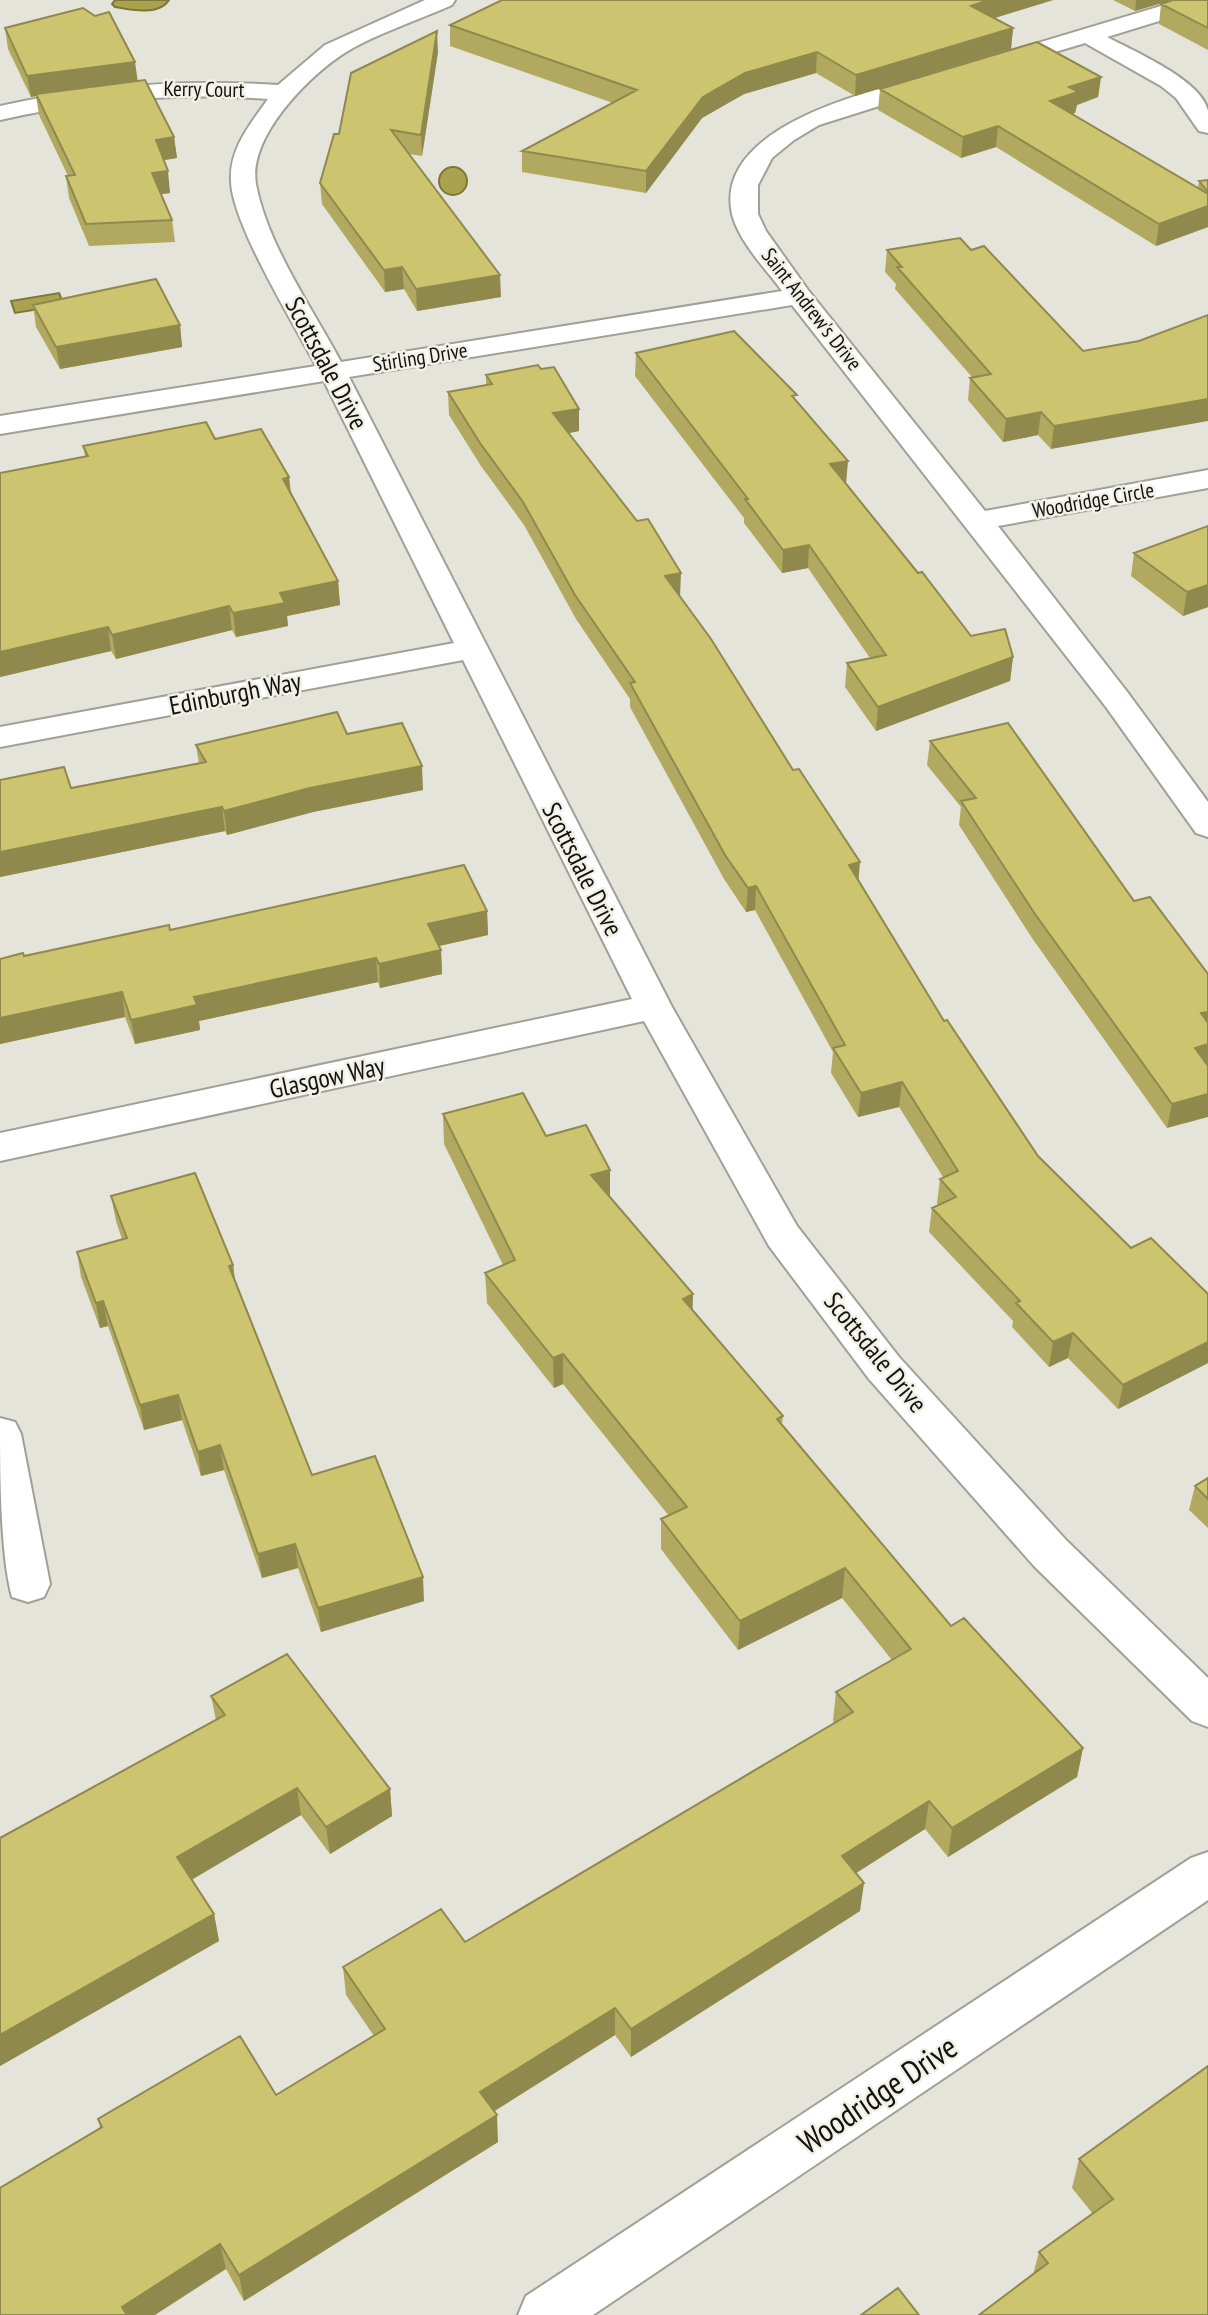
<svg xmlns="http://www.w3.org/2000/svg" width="1208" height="2315" viewBox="0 0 1208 2315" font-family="'PT Sans Narrow',sans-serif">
<rect width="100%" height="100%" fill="#e5e4da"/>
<path fill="#aba24d" stroke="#7d773a" stroke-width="2" d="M115,0H169C159,16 131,10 115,7L112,4Z
M439 181a14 14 0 1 1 28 0a14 14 0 1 1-28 0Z
M59,293L64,305L15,313L11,301Z"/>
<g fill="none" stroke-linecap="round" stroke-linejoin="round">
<g stroke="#a1a097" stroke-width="4">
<path id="street" d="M425,0H455L452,5C421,19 367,37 340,56C306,79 248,138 256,184C267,244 312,308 341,362L782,291C766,269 739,242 732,214C713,127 868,91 928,76L936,78L940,83L936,88L819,125L794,140L772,158L758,185V214L766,231L808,290L985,511L1208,470V488L998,526L1128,693L1208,802V837L1196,833L1106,707L792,305L349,377L672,1007L797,1226L899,1357L1066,1540L1208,1678V1727L1192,1721L1034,1566L869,1379L769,1246L644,1021L0,1161V1133L632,999L463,660L0,747V727L454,643L324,381L0,434V416L316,366C294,324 232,224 231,181C229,149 251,123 268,99C177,92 89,100 0,120V106C93,85 183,79 278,85L325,45Z
M1181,0H1208V6L1107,37C1133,51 1202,80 1208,111C1208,118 1208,126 1208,133L1199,131L1176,98L1161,86L1085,43L999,69L991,67L987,62L991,57Z
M0,1418L15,1422L21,1434L50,1584L44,1597L28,1602L12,1597C0,1554 0,1467 0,1418Z
M1208,1852V1900L593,2315H518L526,2296L1191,1858Z"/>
</g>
<use href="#street" fill="#fff" fill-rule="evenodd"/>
</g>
<path fill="#b0a95f" d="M502,0H1053L994,18L1013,28L1011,49L855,96L816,73L744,94L702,118L646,193L522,172V151L613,103L450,46V25Z
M1113,0H1172L1135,11Z
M1208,0V50L1159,24L1161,4Z
M5,28L137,81L174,137L177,158L164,160L170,193L161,194L172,220L175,242L89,246L69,198L66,176H68L39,115L36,96L31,97L8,49Z
M438,52L422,156L409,154L501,297L417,311L404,289L385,292L322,204L320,183L339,134Z
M1101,77L1098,97L1077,105L1075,113L1072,114L1198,188L1199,181L1208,180V227L1156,246L996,147L961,158L878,110L880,89Z
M887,250H971L1083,351L1139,341L1051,449L1038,435L1003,442L968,400L970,378L972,377L895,289L896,284L885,272Z
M33,305L180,325L182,347L60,369L36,327Z
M636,353L796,400L846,484L918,573L971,636L1013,657L1010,681L876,731L845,687L847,663L870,658L808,568L782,573L744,523V518L635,376Z
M541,369L579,409V431L569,433L680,597L859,882L944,1021L1038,1156L1131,1248L1208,1294V1363L1118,1409L1068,1358L1049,1367L1012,1327L1013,1321L929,1232L932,1208L938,1205L937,1203L940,1179L943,1177L899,1107L858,1117L831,1073L833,1052L755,910L746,912L724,879L630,707V699L576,619L524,525L481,466L449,415L448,392L486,385V375Z
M215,439L289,477L291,492L338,581L340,605L287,616L288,626L236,637L232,630L116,659L111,651L0,677V473L85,456L83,446Z
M1208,526V607L1183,616L1131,576L1134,553Z
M347,734L423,790L313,812L227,835L225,831L0,877V780L71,788L199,764L196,745Z
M930,741L1134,901L1208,974L1167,1128L1032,938L959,825L961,807L927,765Z
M487,911L488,935L439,946L441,950L442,974L380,988L378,982L199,1021L200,1030L135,1044L125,1017L0,1044V959L24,956L170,930Z
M443,1114L546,1136L610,1197L693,1294L692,1310L783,1416L782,1424L951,1626L1083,1748L1077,1777L948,1857L925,1829L856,1873L860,1911L631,2057L615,2035L494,2111L498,2142L244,2301L226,2269L100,2128L98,2119L276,2095L374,2036L346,1995L343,1967L465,1942L834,1723L833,1721L836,1692L892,1660L842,1598L738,1650L661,1549V1519L669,1516L563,1384L554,1388L487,1303L485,1273L503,1265L444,1144Z
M111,1196L233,1265L235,1279L312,1475L424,1601L321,1632L298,1568L262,1578L224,1470L201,1476L182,1420L144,1430L108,1326L100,1328L81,1277L77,1252L122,1239L116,1221Z
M1208,1478V1528L1189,1510L1195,1486Z
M211,1696L390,1789L392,1816L330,1854L301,1815L192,1879L214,1914L219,1941L0,2066V1838L216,1720Z
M1079,2159L1208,2315L1033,2275L1039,2252L1093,2214L1072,2188Z"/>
<path fill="#90894e" d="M989,0H1053L969,26L971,6Z
M1136,0H1172L1135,11Z
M1013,28L1011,49L855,96L856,75Z
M437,31L438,52L422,156L421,135Z
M817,52L816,73L744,94L702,118L646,193V171L703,97L745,73Z
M135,62L138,83L36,94V96L31,97L27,76Z
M1101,77L1098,97L1077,105L1075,113L1048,122L1050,101L1069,87Z
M998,126L996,147L961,158L963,137Z
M174,137L177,158L158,161L156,140Z
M168,171L170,193L154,195L152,173Z
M1208,206V227L1156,246L1159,224Z
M402,267L404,289L385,292L384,270Z
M500,275L501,297L417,311L416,289Z
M180,325L182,347L60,369L56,347Z
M1208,399V421L1051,449L1054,426Z
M579,409V431L554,436L553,413Z
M1041,412L1038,435L1003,442L1006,419Z
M848,461L846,484L830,464Z
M289,477L291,500L283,479Z
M809,545L808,568L782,573L783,550Z
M681,573L680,597L665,576Z
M338,581L340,605L287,616L288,626L236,637L233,613L280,593Z
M1208,585V607L1183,616L1187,592Z
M229,606L232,630L116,659L112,635Z
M108,627L111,651L0,677V652Z
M1013,657L1010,681L876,731L878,707Z
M422,766L423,790L313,812L227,835L224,811L310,788Z
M222,807L225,831L0,877V852Z
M860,862L858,886L849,865Z
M756,886L755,910L746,912L748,888Z
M487,911L488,935L430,948L428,924Z
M441,950L442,974L380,988L379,964Z
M376,958L378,982L199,1021L200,1030L135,1044L131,1020L194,997Z
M122,992L125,1017L0,1044V1018Z
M1208,1012V1035L1201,1013Z
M1208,1044V1067L1195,1048Z
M902,1082L899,1107L858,1117L861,1093Z
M1208,1094V1117L1167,1128L1172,1104Z
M610,1170V1200L591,1175Z
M233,1265L236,1289L229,1266Z
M693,1294L692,1324L683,1299Z
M103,1301L108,1326L100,1328L96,1303Z
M1073,1333L1068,1358L1049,1367L1053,1342Z
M1208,1342V1363L1118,1409L1123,1385Z
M563,1354V1384L554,1388L553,1358Z
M178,1395L182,1420L144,1430L140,1405Z
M220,1445L224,1470L201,1476L198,1452Z
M295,1544L298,1568L262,1578L258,1554Z
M845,1568L842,1598L738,1650L740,1621Z
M423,1577L424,1601L321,1632L318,1608Z
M1083,1748L1077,1777L948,1857L952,1828Z
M297,1788L301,1815L183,1885L177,1857Z
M390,1789L392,1816L330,1854L326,1827Z
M929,1801L925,1829L839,1884L842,1856Z
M864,1883L860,1911L631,2057V2029Z
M214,1914L219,1941L0,2066V2035Z
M615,2008V2035L482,2119L480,2092Z
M497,2115L498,2142L244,2301L239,2275Z
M220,2244L226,2269L155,2315H125L122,2307Z"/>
<path fill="#cdc46f" stroke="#90894e" stroke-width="2" d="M502,0H989L971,6L1013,28L856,75L817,52L745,73L703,97L646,171L522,151L637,90L450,25Z
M1173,0H1208V28L1161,4Z
M83,8L95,16L109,12L135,62L27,76L5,28Z
M437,31L421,135L391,130L500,275L416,289L402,267L384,270L320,183L334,134H339L351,73Z
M1037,42L1101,77L1069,87L1078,92L1050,101L1208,194V206L1159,224L998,126L963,137L880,89Z
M145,80L174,137L156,140L168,171L152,173L172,220L86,224L66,176L75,175L36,94Z
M1208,180V192L1199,181Z
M960,238L971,250L984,246L1083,351L1139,341L1208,315V399L1054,426L1041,412L1006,419L970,378L991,374L897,267H902L887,250Z
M156,279L180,325L56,347L33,305Z
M734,331L797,395L792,396L848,461L830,464L918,573L922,572L971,636L1005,629L1013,657L878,707L847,663L886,655L809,545L783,550L745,499H748L636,353Z
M538,365L541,369L554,367L579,409L553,413L637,521L648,519L681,573L665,576L711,639L793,770L799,769L860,862L849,865L944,1021L947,1020L1038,1156L1131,1248L1151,1238L1208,1294V1342L1123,1385L1073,1333L1053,1342L1016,1303L1020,1301L932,1208L956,1197L940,1179L958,1171L902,1082L861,1093L833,1048L845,1045L756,886L748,888L725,855L630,683L635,682L575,595L523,502L480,443L448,392L492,384L486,375Z
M206,422L215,439L261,429L289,477L283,479L338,581L280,593L285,603L233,613L229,606L112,635L108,627L0,652V473L88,456L83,446Z
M1208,526V585L1187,592L1134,553Z
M337,712L347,734L402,723L422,766L310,788L224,811L222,807L0,852V780L64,767L71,788L206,762L196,745Z
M1008,723L1134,901L1150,897L1208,974V1012L1201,1013L1208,1023V1044L1195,1048L1208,1066V1094L1172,1104L1035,914L961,801L976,798L930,741Z
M464,865L487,911L428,924L441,950L379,964L376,958L194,997L197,1005L131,1020L122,992L0,1018V959L23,953L24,956L169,925L170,930Z
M523,1093L546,1136L586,1125L610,1170L591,1175L693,1294L683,1299L783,1416L777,1419L951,1626L964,1618L1083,1748L952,1828L929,1801L842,1856L864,1883L631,2029L615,2008L480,2092L497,2115L239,2275L220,2244L122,2307L127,2315H0V2188L102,2127L98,2119L240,2036L276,2095L385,2029L343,1967L441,1909L465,1942L853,1712L836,1692L911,1649L845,1568L740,1621L661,1519L687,1507L563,1354L553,1358L485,1273L515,1260L443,1114Z
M195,1173L233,1265L229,1266L312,1475L375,1456L423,1577L318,1608L295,1544L258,1554L220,1445L198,1452L178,1395L140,1405L103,1301L96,1303L77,1252L127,1238L111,1196Z
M1208,1478V1499L1195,1486Z
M287,1654L390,1789L326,1827L297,1788L177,1857L214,1914L0,2035V1838L225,1715L211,1696Z
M1208,2066V2315H979L1048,2263L1039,2252L1113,2199L1079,2159Z
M898,2288L919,2315H861Z"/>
<g text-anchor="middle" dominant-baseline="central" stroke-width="5" stroke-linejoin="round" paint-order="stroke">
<g font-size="21" fill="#12120f" stroke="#f2f1e8">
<text transform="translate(204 89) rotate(1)">Kerry Court</text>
<text transform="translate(812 309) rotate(52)">Saint Andrew's Drive</text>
<text transform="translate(420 357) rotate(-9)">Stirling Drive</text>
<text transform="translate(1093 500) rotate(-10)">Woodridge Circle</text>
</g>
<g font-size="26" fill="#12120f" stroke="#f2f1e8">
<text transform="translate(327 363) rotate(62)">Scottsdale Drive</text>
<text transform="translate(235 693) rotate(-11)">Edinburgh Way</text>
<text transform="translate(583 869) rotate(63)">Scottsdale Drive</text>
<text transform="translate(327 1077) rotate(-12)">Glasgow Way</text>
<text transform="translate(876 1352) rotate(51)">Scottsdale Drive</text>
</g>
<g font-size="32" fill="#12120f" stroke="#f2f1e8">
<text transform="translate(877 2094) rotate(-34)">Woodridge Drive</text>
</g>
</g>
</svg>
